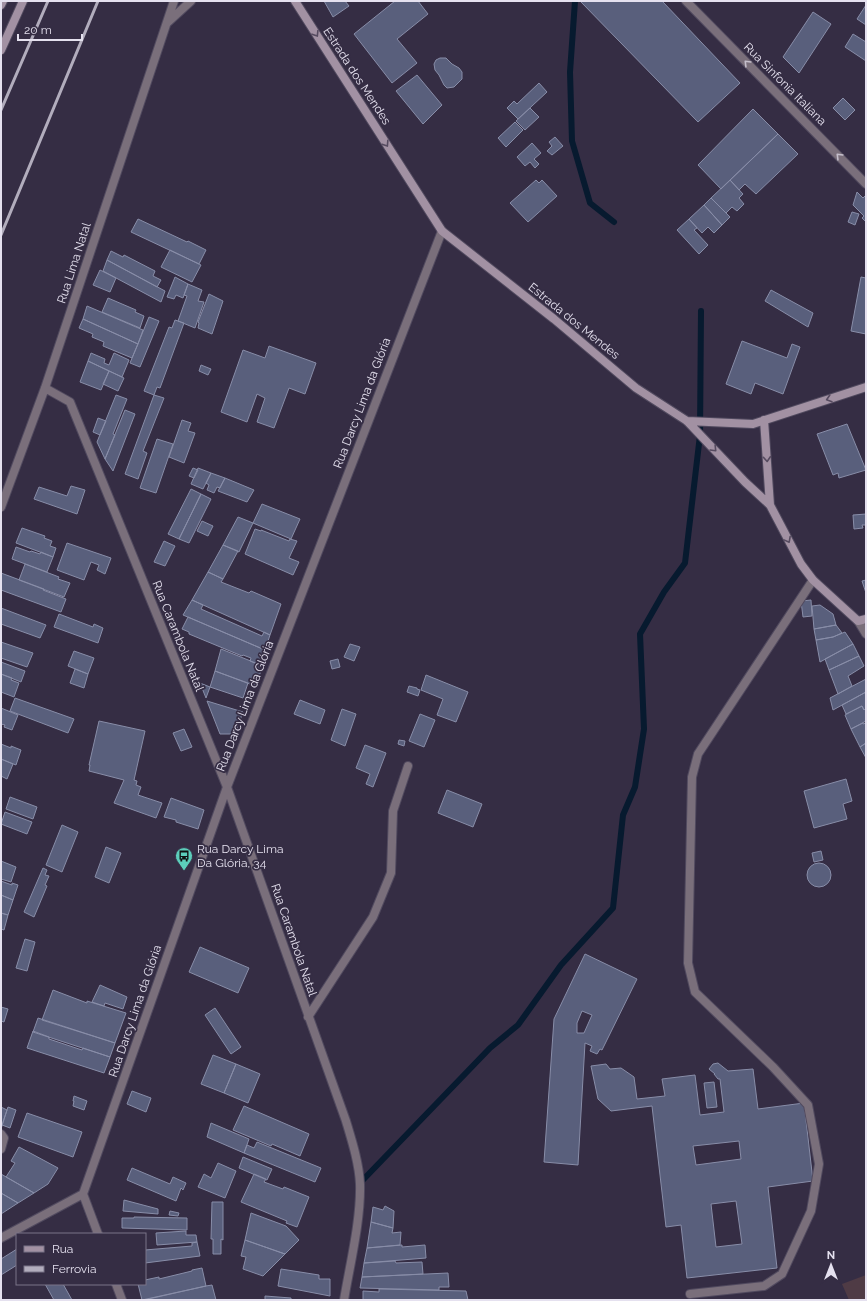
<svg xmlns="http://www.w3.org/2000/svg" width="867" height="1301" viewBox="0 0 867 1301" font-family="Raleway,sans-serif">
<rect width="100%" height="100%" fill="#352d44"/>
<path fill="#4f3b45" d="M866,1275V1300H849L842,1284Z"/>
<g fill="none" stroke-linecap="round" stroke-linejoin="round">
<path stroke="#071a2f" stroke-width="6" d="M575,1L570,72L572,141L590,203L614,222
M360,1183L490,1048L518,1025L561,965L613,908L623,815L635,787L644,729L640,634L664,592L685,563L700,435L701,311"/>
</g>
<path fill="#595f7c" stroke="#888da8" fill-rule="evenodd" d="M324,1H345L349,6L333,17Z
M395,1H418L428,14L397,39L417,63L392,83L354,34Z
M581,1H662L740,83L698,122L581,2Z
M866,5V25L857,19Z
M813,12L831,24L799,73L783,57Z
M853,34L866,42V61L845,47Z
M440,58H446L452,64L459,68L462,72V79L454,87L447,88L444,85L439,75L435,70L434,64L436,60Z
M417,75L442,105L423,124L396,91Z
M539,83L547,92L518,119L507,108L514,101L517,104Z
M843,98L855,110L845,120L833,108Z
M530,108L539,117L525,130L516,121Z
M753,109L778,134L721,189L698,165Z
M515,122L523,130L506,147L498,138Z
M778,134L798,154L756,194L745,184L739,190L730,180Z
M555,137L563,146L552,155L547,151L552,146L549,142Z
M532,143L541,153L534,159L539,164L535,168L530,162L525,166L517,157Z
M536,180L539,183L542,180L557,196L528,222L510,203Z
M730,180L743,194L739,198L744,204L737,211L732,207L726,213L711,198Z
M857,192L863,198L865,196L866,197V222L862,218L864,216L853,205Z
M711,198L730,217L722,225L704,205Z
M704,205L722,225L714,233L708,227L702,233L689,219Z
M852,212L859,214L855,225L848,222Z
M138,219L187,242L188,241L206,250L199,264L131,232Z
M689,219L697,228L694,230L708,245L699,254L677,230Z
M170,250L201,265L192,282L161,267Z
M111,251L123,257L124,255L155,271L153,276L161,280L157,287L107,260Z
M107,260L165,291L161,302L103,271Z
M100,270L116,278L110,292L93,285Z
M175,277L188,284L183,298L176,295L174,299L167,297Z
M861,277L866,278V334L851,331Z
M188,284L202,290L198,301L204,302L195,328L178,321L187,296L184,295Z
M771,290L813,313L808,327L765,301Z
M209,294L223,301L212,334L198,328L199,323L198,322Z
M108,298L136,310L135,312L144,316L140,328L102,312Z
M87,306L143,330L138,344L83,319Z
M149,317L159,321L140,367L130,363Z
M83,319L138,344L132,358L103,346L104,342L92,337L93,334L79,328Z
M175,320L184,323L160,388L157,387L154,395L144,391L169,327L172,328Z
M742,341L787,358L792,344L800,347L783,394L755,383L751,394L726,384Z
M269,346L316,363L305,394L289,388L274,428L257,422L265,398L257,394L247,422L221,412L243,350L265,358Z
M91,353L105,359L104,363L109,365L114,353L129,360L122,377L88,361Z
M88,361L109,371L101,390L80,382Z
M201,365L211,369L208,375L199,371Z
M109,371L124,378L118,391L103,384Z
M116,395L127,399L113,434L115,435L105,459L97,442Z
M154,395L164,398L143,451L147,453L138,479L125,474Z
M125,410L135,414L113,471L105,459Z
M98,418L106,421L100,435L93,432Z
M182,420L191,423L188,431L195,433L184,463L169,457Z
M847,424L866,470L839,478L838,473L833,475L817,434Z
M157,439L173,444L156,493L140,488Z
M193,468L198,470L194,478L189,476Z
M198,468L211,473L203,489L191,484Z
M211,473L225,478L220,488L217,487L214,493L207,490L209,485L206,483Z
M225,478L254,490L247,502L218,491Z
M71,486L85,490L77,514L34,499L39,487L67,496Z
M191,489L201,494L179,539L168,534Z
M201,494L211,499L189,543L179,539Z
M262,504L300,519L291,539L253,523Z
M866,514V525H862L863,528L854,529L853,515Z
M238,517L253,523L239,552L223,545Z
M202,521L213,526L208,536L197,531Z
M22,528L45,536L44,538L52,541L50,546L56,548L53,557L16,543Z
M255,529L261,531V530L289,541L290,539L297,541L289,558L299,562L293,575L245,554Z
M164,541L175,546L165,566L154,562Z
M67,543L111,558L105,574L97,570L99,565L91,562L84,580L57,570Z
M223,545L238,551L223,579L208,572Z
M16,547L30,552L31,551L40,554L41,552L53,557L47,572L12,559Z
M25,564L59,577L58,579L70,583L64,597L19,580Z
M208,572L223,579L221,582L249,593L251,591L281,604L270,635L192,600Z
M1,573L44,589L43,590L66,599L61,612L1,590Z
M866,580V593L862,581Z
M192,600L203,605L201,609L262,636L264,632L270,635L265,650L183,615Z
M811,600L812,616L803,617L801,601Z
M820,605L833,614L836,625L814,629L812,606Z
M1,608L46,625L40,638L1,624Z
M59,614L93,627L94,624L103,628L98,643L54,627Z
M188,617L265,650L259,665L250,661L251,658L243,655L242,656L189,634V632L182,629Z
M836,625L842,633L833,637L816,640L814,629Z
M845,632L853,644L820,662L816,640L833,637Z
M1,642L33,653L27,667L1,658Z
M350,644L360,647L354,661L344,657Z
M853,644L859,656L829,670L825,659Z
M221,649L263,666L255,686L215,671Z
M74,651L94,658L88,674L68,666Z
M859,656L864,666L848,676L852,686L838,694L829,670Z
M338,659L340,667L332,669L330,661Z
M1,662L25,671L21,682L1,674Z
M75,669L88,674L84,688L70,683Z
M215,671L248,683L243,698L210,687Z
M1,674L12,678L11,680L19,683L14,697L1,692Z
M426,675L468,692L456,722L437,715L443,699L421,690Z
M866,679V692L833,710L830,698Z
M200,683L210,687L206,698Z
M409,686L417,688V689L420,690L418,696L407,692Z
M866,692V708L864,710L862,706L846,714L842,705Z
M15,698L74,719L68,733L10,711Z
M300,700L325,710L320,724L294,714Z
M207,701L243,712L235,734H220Z
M862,706L864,710L866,708V721L851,729L845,715Z
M1,708L18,715L12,730L4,727L5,725L1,724Z
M342,709L356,714L345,746L331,740Z
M420,714L435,720L424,747L409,741Z
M99,721L145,731L134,780L137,781L136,785L141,787L138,795L162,803L156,818L114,803L124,780L89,771L90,765H89Z
M863,723V724L866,723V743L860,747L851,729Z
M184,729L192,747L181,751L173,733Z
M399,740L405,741L404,746L398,744Z
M866,743V758L860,747Z
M1,744L11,748V746L21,750L16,765L1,759Z
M365,745L386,753L373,787L366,784L370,774L356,768Z
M1,759L13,764L7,779L1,776Z
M846,779L852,801L843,804L847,819L814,828L804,791Z
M447,790L482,804L473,827L438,813Z
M10,797L37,807L33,819L6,809Z
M171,798L204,810L198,829L176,822V820L164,817Z
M5,812L32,822L27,834L1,824Z
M62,825L78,832L62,872L46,865Z
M106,847L121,853L109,883L95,877Z
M821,851L823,860L814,862L812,853Z
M1,861L16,867L11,882L1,879Z
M807 875a12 12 0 1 1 24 0a12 12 0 1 1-24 0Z
M43,868L47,870L45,875L49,876L45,885L47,886L34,917L24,912Z
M1,881L12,885V883L18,885L13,900L1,895Z
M1,895L13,900L8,915L1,913Z
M1,913L8,915L4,930L1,929Z
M25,939L35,942L27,971L16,968Z
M200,947L249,968L238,993L189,972Z
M585,954L637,979L602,1050L600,1049L597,1054L590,1051L592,1046L585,1043L578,1165L544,1162L554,1019ZM582,1011L592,1015L584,1033H577V1023Z
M100,985L127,997L123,1009L105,1003L104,1006L92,1002Z
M53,990L87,1003V1001L126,1013L115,1043L42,1020Z
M1,1007L8,1009L4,1022L1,1021Z
M215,1008L241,1047L231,1054L205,1015Z
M38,1018L115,1043L110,1057L33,1032Z
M33,1031L49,1037V1039L82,1050L83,1048L110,1057L104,1073L27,1048Z
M213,1055L236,1064L224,1093L201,1084Z
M718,1063L728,1071L753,1069L758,1109L804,1103L813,1181L768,1187L777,1268L687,1278L681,1225L666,1227L652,1106L611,1111L598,1099L591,1066L606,1064L610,1069L621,1068L634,1077L637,1099L665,1096L662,1079L695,1075L700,1115L724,1112L720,1079H718L714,1074H715L709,1069L713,1064ZM739,1141L741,1159L696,1165L693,1146ZM736,1201L742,1244L716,1247L711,1204Z
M236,1064L260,1074L248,1103L224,1093Z
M714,1082L717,1107L707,1108L704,1083Z
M132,1091L151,1098L146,1112L127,1104Z
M74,1096L87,1101L84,1110L73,1106L74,1101H73Z
M244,1106L309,1134L300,1156L272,1144L271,1146L233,1130Z
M1,1107L7,1110L1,1129Z
M8,1107L16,1110L10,1128L2,1125Z
M27,1113L82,1132L73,1157L18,1137Z
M211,1123L249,1139L244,1153L207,1137Z
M257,1142L321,1168L315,1182L244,1153L247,1145L254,1148Z
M19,1147L58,1168L48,1184L34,1193L6,1177L15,1163L11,1161Z
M243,1157L272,1169L267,1180L239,1168Z
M218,1163L236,1171L225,1198L198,1187L204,1174L211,1178Z
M132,1168L170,1184L173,1177L186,1183L183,1190L181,1188L176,1201L127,1180Z
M1,1174L34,1193L18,1203L1,1193Z
M254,1174L266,1179L264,1182L283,1189L284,1187L309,1197L297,1227L286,1223L287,1221L241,1202Z
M1,1193L18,1203L1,1214Z
M124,1200L158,1209V1214L123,1211Z
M212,1202H223V1240L221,1239V1254H213V1239H211Z
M385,1206L394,1211L393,1228L371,1222L373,1207L383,1210Z
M170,1211L179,1213L178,1216L169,1215Z
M251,1213L286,1226L299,1240L285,1254L245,1240Z
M134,1217L187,1218V1230L122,1228V1218H134Z
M371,1222L393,1228L392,1233L401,1232L400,1245L367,1248Z
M186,1231V1235H196L197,1242L157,1245L156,1233Z
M245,1240L285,1254L263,1276L243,1269L246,1257L241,1256Z
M197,1242L200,1256L145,1263V1250L192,1246V1243Z
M402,1245V1247L425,1245L426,1258L364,1263L367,1248Z
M17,1249V1265L1,1275V1259Z
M395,1261L396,1263L422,1262L423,1274L362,1277L364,1263Z
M202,1268L206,1286L142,1300L138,1284H145V1280L159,1277V1279L192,1271V1270Z
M281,1269L319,1275V1279H330V1296L278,1286Z
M448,1273L449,1287H439V1290L360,1288L362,1277Z
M45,1284H63L72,1300H54Z
M212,1285L216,1300H144L206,1286Z
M379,1289L466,1291L468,1300H363V1291L379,1292Z
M265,1296L291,1298V1300H265Z"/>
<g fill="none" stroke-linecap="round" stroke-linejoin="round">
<g stroke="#514a5f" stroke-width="10">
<path id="lane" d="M1,1134L4,1138L1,1149"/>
</g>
<g stroke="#514a5f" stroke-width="10">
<path id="street" d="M686,1L866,184
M168,22L191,1
M45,388L70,402L227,787L346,1121C352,1141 359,1163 360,1184C361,1220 350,1264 344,1300
M1,507L45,388L174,1
M858,621L866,634
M308,1017L373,917L391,873L393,811L408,766
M83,1194L227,787L442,231
M83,1194L98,1234
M1,1238L83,1194
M116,1284L122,1300
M690,1294L764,1286L782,1274L811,1211L819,1164L808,1105L773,1067L695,992L688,963L692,777L698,754L813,580"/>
</g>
<g stroke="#514a5f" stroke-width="10">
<path id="secondary" d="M295,1L442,231L554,319L636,388L687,421L745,482L770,505L801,564L813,580L858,621L866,619
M1,5L3,1
M1,50L23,1
M764,420L770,505
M687,421L753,424L866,387"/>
</g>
<use href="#lane" stroke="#7a6f7b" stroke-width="8"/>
<use href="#street" stroke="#7a6f7b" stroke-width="8"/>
<use href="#secondary" stroke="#a291a3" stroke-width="8"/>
<path stroke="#b2adbd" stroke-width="3" d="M1,110L48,1
M1,235L98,1"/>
</g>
<defs><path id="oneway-chevron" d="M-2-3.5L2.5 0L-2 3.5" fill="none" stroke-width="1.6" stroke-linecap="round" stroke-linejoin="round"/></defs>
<g stroke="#564b60">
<use href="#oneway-chevron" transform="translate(316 34) rotate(58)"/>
<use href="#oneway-chevron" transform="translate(386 144) rotate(57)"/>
<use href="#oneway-chevron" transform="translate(829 399) rotate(162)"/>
<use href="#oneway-chevron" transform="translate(714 449) rotate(46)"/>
<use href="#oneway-chevron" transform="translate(767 459) rotate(86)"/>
<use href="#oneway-chevron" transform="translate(788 540) rotate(62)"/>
</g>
<g stroke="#c5bfcc">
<use href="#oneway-chevron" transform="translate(747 63) rotate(-135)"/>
<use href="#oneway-chevron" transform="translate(839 156) rotate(-135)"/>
</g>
<defs>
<g id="bus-pin" transform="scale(0.9)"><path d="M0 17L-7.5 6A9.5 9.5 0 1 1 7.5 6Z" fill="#5ccebb" stroke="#352d44"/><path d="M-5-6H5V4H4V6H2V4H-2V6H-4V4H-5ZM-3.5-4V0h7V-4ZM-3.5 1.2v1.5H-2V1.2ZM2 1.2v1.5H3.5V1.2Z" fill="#111"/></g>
</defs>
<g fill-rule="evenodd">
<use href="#bus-pin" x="184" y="856"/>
</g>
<g text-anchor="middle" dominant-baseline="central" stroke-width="3.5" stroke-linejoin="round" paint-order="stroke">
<g font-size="12" fill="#e5e1ef" stroke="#352d44">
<text transform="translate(357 76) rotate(57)">Estrada dos Mendes</text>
<text transform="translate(785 84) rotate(45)">Rua Sinfonia Italiana</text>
<text transform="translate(74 263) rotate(-72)">Rua Lima Natal</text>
<text transform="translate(574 321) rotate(39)">Estrada dos Mendes</text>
<text transform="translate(362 403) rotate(-69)">Rua Darcy Lima da Glória</text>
<text transform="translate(178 636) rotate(68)">Rua Carambola Natal</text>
<text transform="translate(245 706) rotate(-69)">Rua Darcy Lima da Glória</text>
<text transform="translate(294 940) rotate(71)">Rua Carambola Natal</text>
<text transform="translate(135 1011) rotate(-71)">Rua Darcy Lima da Glória</text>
</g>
<g font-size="12" fill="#e5e1ef" stroke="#352d44" text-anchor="start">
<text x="197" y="849">Rua Darcy Lima<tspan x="197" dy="14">Da Glória, 34</tspan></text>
</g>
</g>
<rect width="867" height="1301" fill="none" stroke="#e5e1ef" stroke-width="4"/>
<rect x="16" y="1233" width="130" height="52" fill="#352d44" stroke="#7b7588"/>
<rect x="24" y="1246" width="20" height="6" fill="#a291a3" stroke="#7b7588"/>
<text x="52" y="1253" font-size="12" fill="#e5e1ef">Rua</text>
<rect x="24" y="1266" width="20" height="6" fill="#b2adbd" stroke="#7b7588"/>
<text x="52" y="1273" font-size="12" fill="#e5e1ef">Ferrovia</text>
<g transform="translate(831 1265)" stroke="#352d44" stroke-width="3" paint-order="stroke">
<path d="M0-3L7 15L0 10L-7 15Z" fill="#e5e1ef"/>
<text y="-6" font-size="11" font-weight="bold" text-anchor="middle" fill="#e5e1ef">N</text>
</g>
<path d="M18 34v6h64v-6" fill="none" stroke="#e5e1ef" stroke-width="2"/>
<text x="24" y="34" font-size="12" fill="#e5e1ef" stroke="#352d44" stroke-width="3" paint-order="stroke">20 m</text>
</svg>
